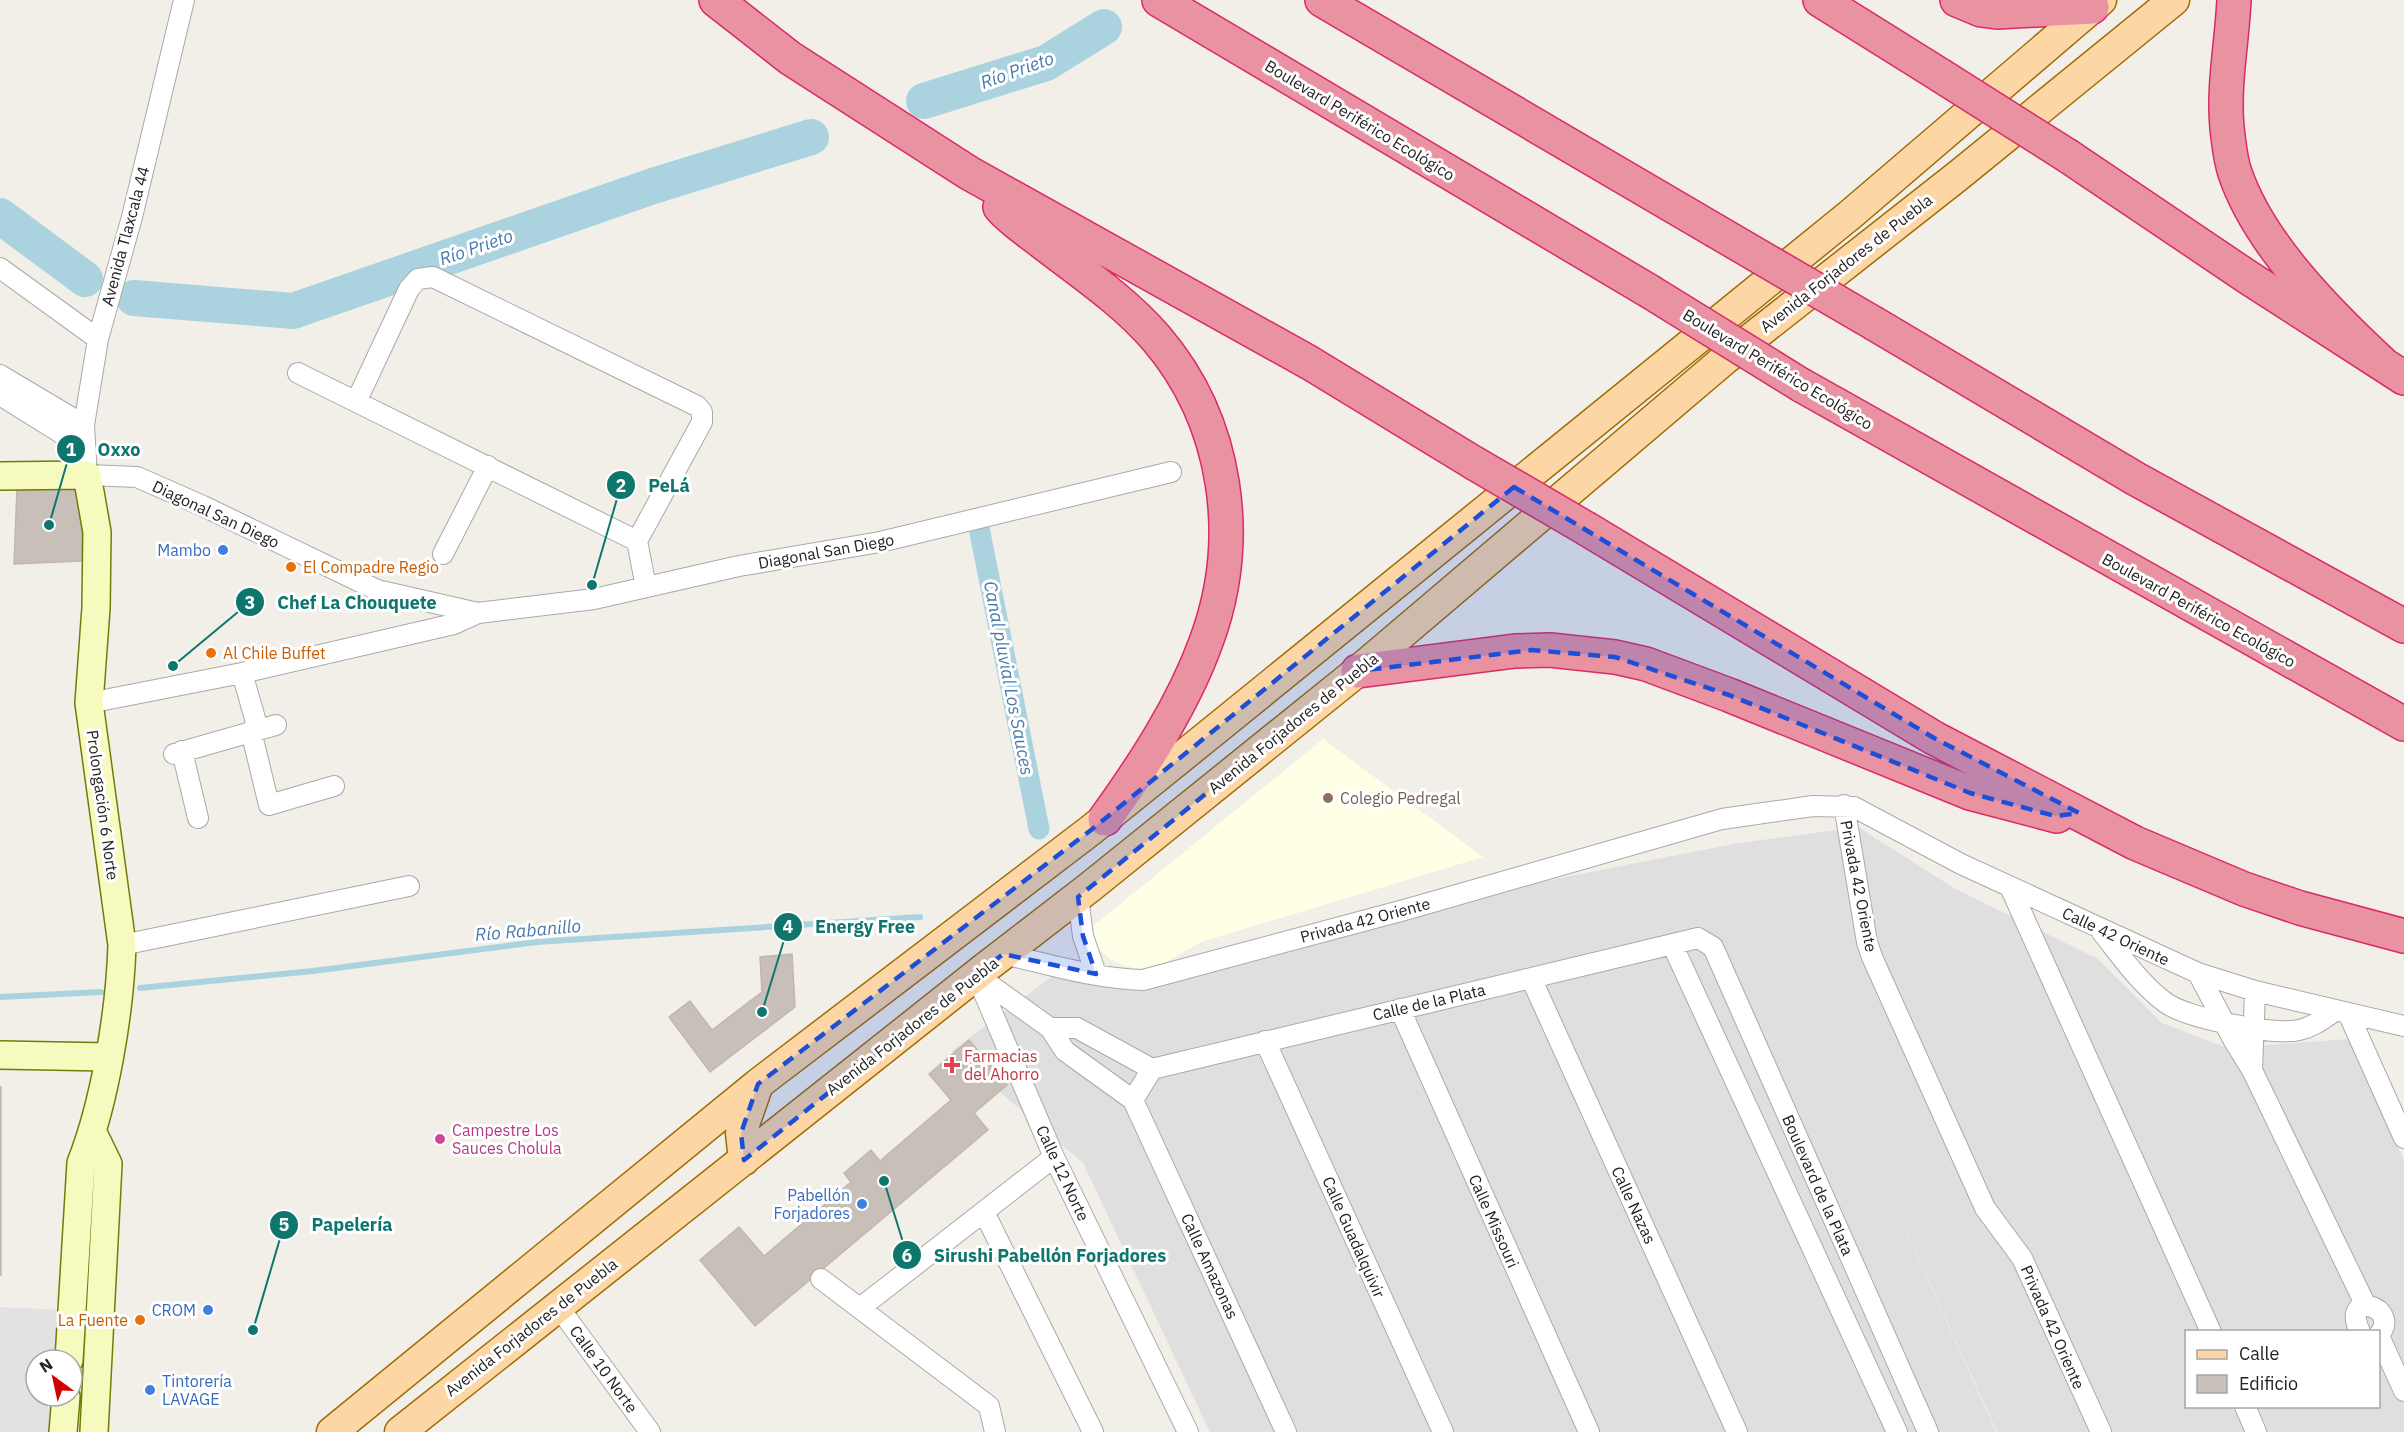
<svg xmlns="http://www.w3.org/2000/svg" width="2404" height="1432" viewBox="0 0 2404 1432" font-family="'IBM Plex Sans',sans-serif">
<rect width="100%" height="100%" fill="#f2efe9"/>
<path fill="#e0dfdf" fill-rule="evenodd" d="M1858,827L1954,888L2094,957V955L2162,1023L2227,1048L2349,1039L2404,1160V1432H1997L1847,1100L1996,1432H1210L1083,1163L952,1051L1075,959L1154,980L1352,919L1733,844ZM2186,1332H2378V1406H2186Z"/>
<path fill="#ffffe5" d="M1323,739L1483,857L1201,942L1156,968L1141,970L1123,965L1110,959L1098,948L1086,932Z"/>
<path fill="#e2e2e2" d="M0,1307L63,1310L58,1360H36V1396H54L50,1432H0Z"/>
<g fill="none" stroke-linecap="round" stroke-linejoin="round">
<path stroke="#aad3df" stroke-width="6" d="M140,988L313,971L537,942L920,917
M0,997L101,992"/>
<path stroke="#aad3df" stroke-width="21" d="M979,528L1039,829"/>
<path stroke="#aad3df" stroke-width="36" d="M924,101L1046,63L1104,27
M0,216L85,279
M134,298L293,311L653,186L811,137"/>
</g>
<path fill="#c7bfb8" stroke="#c4b6ab" stroke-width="1.5" d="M81,487L82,561L14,564L17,488Z
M792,954L795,1007L710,1072L669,1017L690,1001L712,1030L762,992L760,957Z
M969,1040L1007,1085L974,1113L988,1130L755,1326L700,1260L739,1227L764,1256L851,1182L844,1173L871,1150L880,1161L951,1100L929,1074Z
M0,1087H1V1275H0Z"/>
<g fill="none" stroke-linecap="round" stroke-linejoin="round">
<g stroke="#a9a9a9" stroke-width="22">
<path id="street" d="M184,0L132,217L98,339L84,425L87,475L137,477L203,506L377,590L478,613
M0,268L98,339
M298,373L637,541L646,587
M0,375L84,425
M0,395L85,448
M357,400L409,289L418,279L433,277L697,406L702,412V422L637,541
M443,554L488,466
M242,673L258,729
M89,703L242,673L454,624L478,613L594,599L739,566L880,542L1171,472
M251,731L269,805L334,786
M182,751L198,818
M174,754L276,725
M1844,805L1867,942L1872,957L1985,1208L2022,1258L2101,1432
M2010,887L2211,1332
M1078,897L1083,936L1096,974
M2101,931C2121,956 2140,984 2166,1003C2187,1018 2274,1036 2299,1030C2313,1027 2323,1019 2335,1011
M1672,944L1897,1432
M122,945L409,886
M1003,954C1049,964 1096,979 1143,980L1408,909L1722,819L1813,806L1854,807L1961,864L2198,973L2255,991L2404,1026
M2198,973L2234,1041L2252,1070L2366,1306
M976,975L1050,1028L1065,1051L1133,1100L1286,1432
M977,977L1054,1157L1188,1432
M1531,978L1737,1432
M1400,1009L1589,1432
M2348,1013L2404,1138
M1050,1028H1077L1152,1069
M1265,1041L1443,1432
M1152,1069L1698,938L1713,947L1928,1432
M2252,1070L2255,991
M1133,1100L1152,1069
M984,1212L1093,1432
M821,1279L989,1406L995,1432
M557,1305L650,1432
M860,1308L1054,1157
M2360,1332C2339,1288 2404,1307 2378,1336
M2379,1336L2404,1391
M2245,1406L2256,1432"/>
</g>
<g stroke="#707d05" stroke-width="30">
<path id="secondary" d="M0,476L87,475L97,532L96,608L89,703L122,945C120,1011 105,1102 81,1163L69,1360
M0,1055L108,1057
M93,1133L108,1164L94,1432
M63,1432L66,1396"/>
</g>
<g stroke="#a06b00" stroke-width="33">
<path id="primary" d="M744,1160L741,1133L758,1084
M332,1432L758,1084L1091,830L1205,738L1851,214L2101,0
M400,1432L985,968L1090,887L1358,671L1725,359L1959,175L2174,0"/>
</g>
<g stroke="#dc2a67" stroke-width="36">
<path id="highway" d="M716,0L790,58L969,173L1310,363L1474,463
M1159,0L1649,291
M1322,0L1714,230
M1820,0L1940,75
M1957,0L1981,10L1997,12L2092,7
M2234,0C2232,43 2223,85 2227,128C2229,143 2230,159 2235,173C2259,244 2329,314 2383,364
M2068,156L2249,278L2404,378
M1000,207C1012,221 1028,231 1042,242C1081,272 1124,301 1156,338C1228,422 1244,540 1206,642C1183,705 1144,765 1105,819
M1875,324L2136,479L2404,626
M1801,385L2404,724
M1587,529L1934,738L2135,843L2244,889L2300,908L2404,936
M1358,671L1515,651L1550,650L1615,657L1646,664L1729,695L1970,793L2057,816"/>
</g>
<use href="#street" stroke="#fff" stroke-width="20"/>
<use href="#secondary" stroke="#f7fabf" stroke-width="27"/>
<use href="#primary" stroke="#fcd6a4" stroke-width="30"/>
<use href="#highway" stroke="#e892a2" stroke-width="33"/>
<g stroke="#dc2a67" stroke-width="36" stroke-linecap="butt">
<path id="highway-bridge" d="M1940,75L2068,156
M1714,230L1875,324
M1649,291L1801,385
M1474,463L1587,529"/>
</g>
<use href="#highway-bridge" stroke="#e892a2" stroke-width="33"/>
</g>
<path fill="#1d4ed8" fill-opacity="0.2" stroke="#1d4ed8" stroke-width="4.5" stroke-dasharray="12 8" stroke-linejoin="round" d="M1514,487L1934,738L2079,813L2055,816L1970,793L1729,695L1615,657L1532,650L1358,671L1078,897L1083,936L1096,974L1003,954L744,1160L741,1133L758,1084L1091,830Z"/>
<g fill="#3f7fe0" stroke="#fff" stroke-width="2">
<circle cx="223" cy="550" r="6"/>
<circle cx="862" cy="1204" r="6"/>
<circle cx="208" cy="1310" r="6"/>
<circle cx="150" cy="1390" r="6"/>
</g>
<g fill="#e8710a" stroke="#fff" stroke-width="2">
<circle cx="291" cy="567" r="6"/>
<circle cx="211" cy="653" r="6"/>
<circle cx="140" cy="1320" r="6"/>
</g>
<circle fill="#8d6e63" stroke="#fff" stroke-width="2" cx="1328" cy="798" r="6"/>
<path fill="#e0444e" stroke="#fff" stroke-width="2" d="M949 1056h6v6h6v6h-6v6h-6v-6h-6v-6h6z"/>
<circle fill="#d1479c" stroke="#fff" stroke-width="2" cx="440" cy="1139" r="6"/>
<g text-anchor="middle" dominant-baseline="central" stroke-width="6" stroke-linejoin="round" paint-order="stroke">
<g font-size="16" fill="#222" stroke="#fff">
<text transform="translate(1360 120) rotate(31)">Boulevard Periférico Ecológico</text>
<text transform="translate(125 236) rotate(-75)">Avenida Tlaxcala 44</text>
<text transform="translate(1846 263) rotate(-38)">Avenida Forjadores de Puebla</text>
<text transform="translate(1778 369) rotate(31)">Boulevard Periférico Ecológico</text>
<text transform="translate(216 514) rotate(25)">Diagonal San Diego</text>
<text transform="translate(826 551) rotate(-10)">Diagonal San Diego</text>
<text transform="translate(2199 610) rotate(29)">Boulevard Periférico Ecológico</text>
<text transform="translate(1293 723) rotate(-39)">Avenida Forjadores de Puebla</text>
<text transform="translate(103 805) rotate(82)">Prolongación 6 Norte</text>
<text transform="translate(1859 886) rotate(79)">Privada 42 Oriente</text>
<text transform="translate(1365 920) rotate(-15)">Privada 42 Oriente</text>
<text transform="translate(2116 936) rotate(25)">Calle 42 Oriente</text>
<text transform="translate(1429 1002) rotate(-13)">Calle de la Plata</text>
<text transform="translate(912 1026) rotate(-38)">Avenida Forjadores de Puebla</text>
<text transform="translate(1063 1173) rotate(65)">Calle 12 Norte</text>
<text transform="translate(1818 1185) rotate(66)">Boulevard de la Plata</text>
<text transform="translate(1634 1205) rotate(65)">Calle Nazas</text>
<text transform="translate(1494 1221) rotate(66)">Calle Missouri</text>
<text transform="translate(1354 1237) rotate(66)">Calle Guadalquivir</text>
<text transform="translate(1210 1266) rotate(65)">Calle Amazonas</text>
<text transform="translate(531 1327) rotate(-38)">Avenida Forjadores de Puebla</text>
<text transform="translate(2053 1327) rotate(66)">Privada 42 Oriente</text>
<text transform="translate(604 1369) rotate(54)">Calle 10 Norte</text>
</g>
<g font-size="16" fill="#366cbe" stroke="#fff" text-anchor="end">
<text x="211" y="550">Mambo</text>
<text x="850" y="1195">Pabellón<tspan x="850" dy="18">Forjadores</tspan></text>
<text x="196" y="1310">CROM</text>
<text x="162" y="1381" text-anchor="start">Tintorería<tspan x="162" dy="18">LAVAGE</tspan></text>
</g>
<g font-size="16" fill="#c56008" stroke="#fff" text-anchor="start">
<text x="303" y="567">El Compadre Regio</text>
<text x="223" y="653">Al Chile Buffet</text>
<text x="128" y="1320" text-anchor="end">La Fuente</text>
</g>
<g font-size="16" fill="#785e54" stroke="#fff" text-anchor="start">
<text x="1340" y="798">Colegio Pedregal</text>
</g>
<g font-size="16" fill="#be3a42" stroke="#fff" text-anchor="start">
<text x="964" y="1056">Farmacias<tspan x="964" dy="18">del Ahorro</tspan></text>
</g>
<g font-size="16" fill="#b23c85" stroke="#fff" text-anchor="start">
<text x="452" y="1130">Campestre Los<tspan x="452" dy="18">Sauces Cholula</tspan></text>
</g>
<g font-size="18" font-style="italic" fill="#4a7aab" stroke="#fff">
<text transform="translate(1017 70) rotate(-20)">Río Prieto</text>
<text transform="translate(476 247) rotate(-19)">Río Prieto</text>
<text transform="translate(1009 678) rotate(79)">Canal pluvial Los Sauces</text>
<text transform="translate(528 930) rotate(-5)">Río Rabanillo</text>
</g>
</g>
<path fill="none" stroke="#0f766e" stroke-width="2" d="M49 525L71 449M592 585L621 485M173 666L250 602M762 1012L788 927M253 1330L284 1225M884 1181L907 1255"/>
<g fill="#0f766e" stroke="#fff" stroke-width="2">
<circle cx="49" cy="525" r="6"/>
<circle cx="592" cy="585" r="6"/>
<circle cx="173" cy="666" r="6"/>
<circle cx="762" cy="1012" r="6"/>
<circle cx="253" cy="1330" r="6"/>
<circle cx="884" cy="1181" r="6"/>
<circle cx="71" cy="449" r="15"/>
<circle cx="621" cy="485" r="15"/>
<circle cx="250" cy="602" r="15"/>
<circle cx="788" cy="927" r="15"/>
<circle cx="284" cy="1225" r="15"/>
<circle cx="907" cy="1255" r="15"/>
</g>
<g font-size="18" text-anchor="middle" font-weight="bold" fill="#fff">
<text x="71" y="456">1</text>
<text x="621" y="492">2</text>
<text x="250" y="609">3</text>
<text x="788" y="933">4</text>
<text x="284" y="1231">5</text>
<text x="907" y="1262">6</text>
</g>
<g font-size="18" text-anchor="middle" font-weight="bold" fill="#0f766e" stroke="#fff" stroke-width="6" stroke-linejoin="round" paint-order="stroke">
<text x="119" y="456">Oxxo</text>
<text x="669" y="492">PeLá</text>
<text x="357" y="609">Chef La Chouquete</text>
<text x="865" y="933">Energy Free</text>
<text x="352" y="1231">Papelería</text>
<text x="1050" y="1262">Sirushi Pabellón Forjadores</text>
</g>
<rect x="2185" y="1330" width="195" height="78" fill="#ffffff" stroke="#a7a7a7" stroke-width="1.5"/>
<rect x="2197" y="1350" width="30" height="9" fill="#fcd6a4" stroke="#a7a7a7" stroke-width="1.5"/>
<text x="2239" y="1360" font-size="18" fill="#222222">Calle</text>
<rect x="2197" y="1375" width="30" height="18" fill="#c7bfb8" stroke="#a7a7a7" stroke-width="1.5"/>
<text x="2239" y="1390" font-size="18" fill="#222222">Edificio</text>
<g transform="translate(54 1378) rotate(327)"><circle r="28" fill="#ffffff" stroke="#a7a7a7" stroke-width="1.5"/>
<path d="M0-4.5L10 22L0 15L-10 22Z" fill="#d40000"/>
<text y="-9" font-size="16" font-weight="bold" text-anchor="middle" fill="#222222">N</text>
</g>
</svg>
